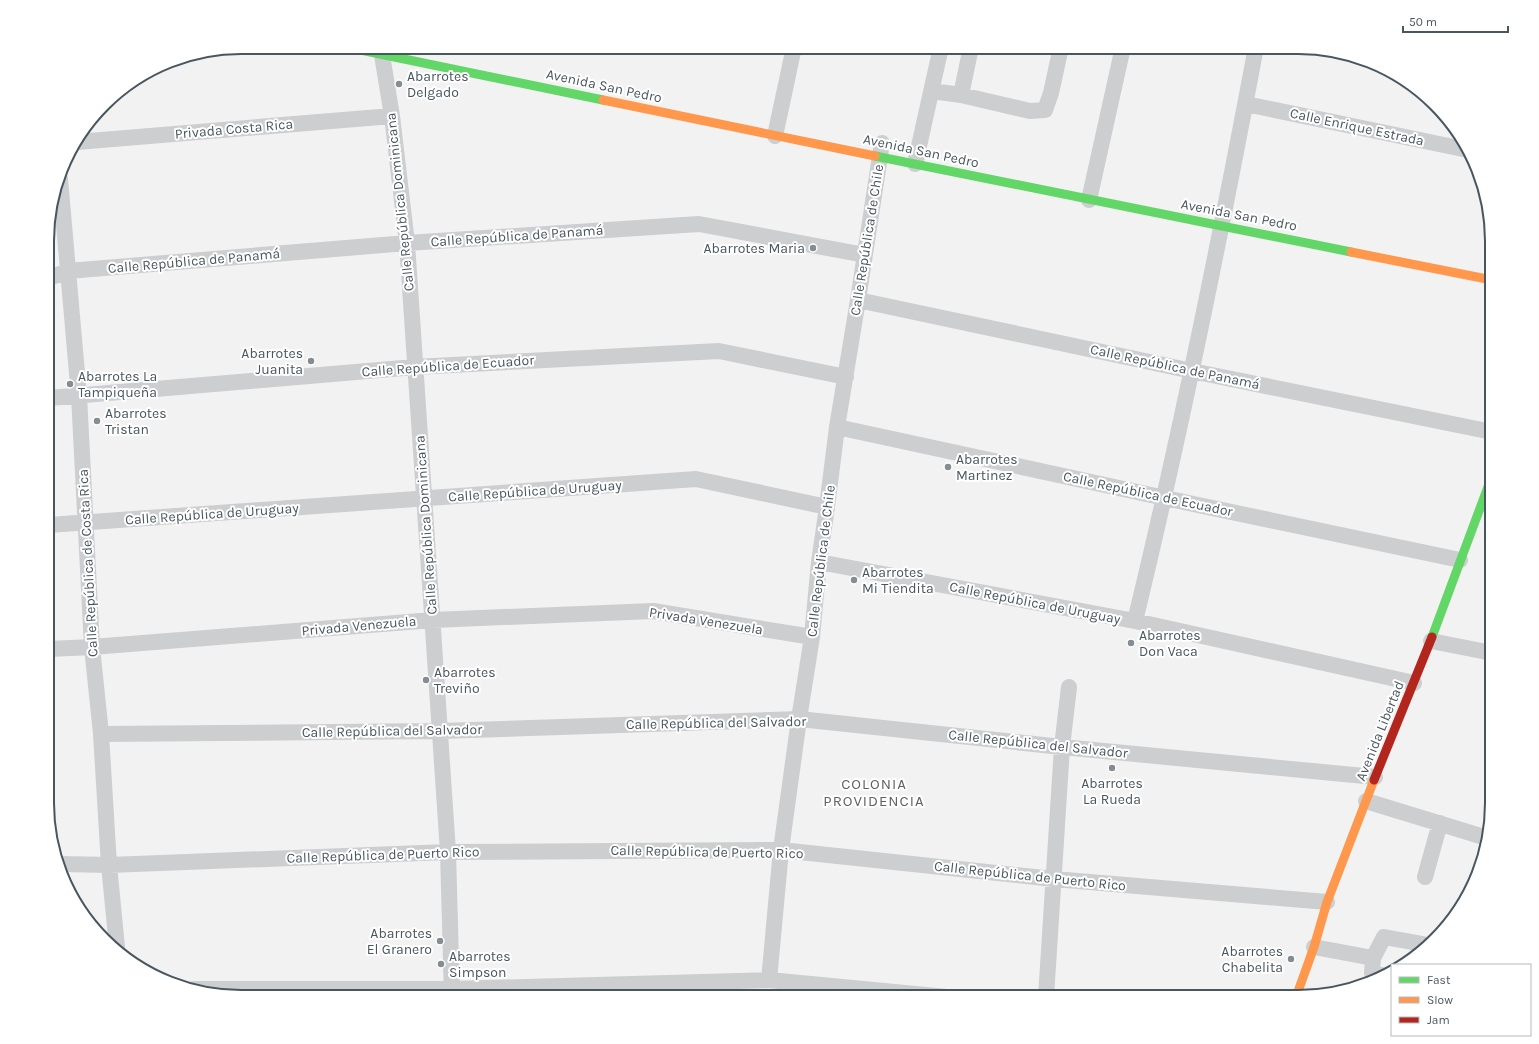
<svg xmlns="http://www.w3.org/2000/svg" width="1539" height="1044" viewBox="0 0 1539 1044" font-family="Karla,sans-serif">
<rect width="100%" height="100%" fill="#f3f2f2"/>
<g fill="none" stroke-linecap="round" stroke-linejoin="round">
<path stroke="#ccced0" stroke-width="16" d="M384,47L382,55L392,116L407,243L448,852L452,997
M932,91L961,95L1030,111L1045,110L1051,93L1061,47
M961,95L971,47
M1246,104L1468,150
M775,136L794,47
M77,142L392,116
M915,164L941,47
M60,179L79,396L92,647L101,734L109,865L117,947
M1089,200L1123,47
M49,278L68,271L407,243L699,224L865,255
M858,300L1192,371L1492,432
M49,398L415,367L719,351L846,377
M837,427L1165,498L1460,560
M49,525L696,479L827,507
M819,562L1135,621L1414,683
M1135,621C1181,431 1220,239 1256,47
M1431,641L1492,653
M49,649L92,647L433,620L653,611L812,637
M101,734L440,731L799,719L1062,747L1375,777
M1366,801L1487,838
M61,864L109,865L448,852L781,850L1054,879L1327,902
M1425,877L1440,823
M1314,947L1373,958
M1382,975L1372,973L1373,958L1384,937L1423,944
M769,980L781,850L799,719L812,637L819,562L827,507L837,427L858,300L882,143
M193,989H452L769,980L947,997
M1046,997L1062,747L1069,687"/>
<path stroke="#63d668" stroke-width="9" d="M346,47L603,100
M875,156L1351,252
M1432,637L1492,476"/>
<path stroke="#ff974d" stroke-width="9" d="M603,100L875,156
M1351,252L1492,280
M1296,997L1314,947L1327,902L1374,780"/>
<path stroke="#b3261e" stroke-width="9" d="M1374,780L1432,637"/>
</g>
<g fill="#848d92" stroke="#fff" stroke-width="1.5">
<circle cx="399" cy="84" r="4"/>
<circle cx="813" cy="248" r="4"/>
<circle cx="311" cy="361" r="4"/>
<circle cx="70" cy="384" r="4"/>
<circle cx="97" cy="421" r="4"/>
<circle cx="948" cy="467" r="4"/>
<circle cx="854" cy="580" r="4"/>
<circle cx="1131" cy="643" r="4"/>
<circle cx="426" cy="680" r="4"/>
<circle cx="1112" cy="768" r="4"/>
<circle cx="440" cy="941" r="4"/>
<circle cx="1291" cy="959" r="4"/>
<circle cx="441" cy="964" r="4"/>
</g>
<g text-anchor="middle" dominant-baseline="central" stroke-width="4" stroke-linejoin="round" paint-order="stroke">
<g font-size="14" fill="#48565f" stroke="#fff" text-anchor="start">
<text x="407" y="76">Abarrotes<tspan x="407" dy="16">Delgado</tspan></text>
<text x="805" y="248" text-anchor="end">Abarrotes Maria</text>
<text x="303" y="353" text-anchor="end">Abarrotes<tspan x="303" dy="16">Juanita</tspan></text>
<text x="78" y="376">Abarrotes La<tspan x="78" dy="16">Tampiqueña</tspan></text>
<text x="105" y="413">Abarrotes<tspan x="105" dy="16">Tristan</tspan></text>
<text x="956" y="459">Abarrotes<tspan x="956" dy="16">Martinez</tspan></text>
<text x="862" y="572">Abarrotes<tspan x="862" dy="16">Mi Tiendita</tspan></text>
<text x="1139" y="635">Abarrotes<tspan x="1139" dy="16">Don Vaca</tspan></text>
<text x="434" y="672">Abarrotes<tspan x="434" dy="16">Treviño</tspan></text>
<text x="1112" y="783" text-anchor="middle">Abarrotes<tspan x="1112" dy="16">La Rueda</tspan></text>
<text x="432" y="933" text-anchor="end">Abarrotes<tspan x="432" dy="16">El Granero</tspan></text>
<text x="1283" y="951" text-anchor="end">Abarrotes<tspan x="1283" dy="16">Chabelita</tspan></text>
<text x="449" y="956">Abarrotes<tspan x="449" dy="16">Simpson</tspan></text>
</g>
<g font-size="14" fill="#48565f" stroke="#fff">
<text transform="translate(604 86) rotate(12)">Avenida San Pedro</text>
<text transform="translate(1357 127) rotate(12)">Calle Enrique Estrada</text>
<text transform="translate(234 129) rotate(-5)">Privada Costa Rica</text>
<text transform="translate(921 151) rotate(12)">Avenida San Pedro</text>
<text transform="translate(400 202) rotate(-96)">Calle República Dominicana</text>
<text transform="translate(1239 215) rotate(11)">Avenida San Pedro</text>
<text transform="translate(517 236) rotate(-4)">Calle República de Panamá</text>
<text transform="translate(867 240) rotate(-81)">Calle República de Chile</text>
<text transform="translate(194 261) rotate(-5)">Calle República de Panamá</text>
<text transform="translate(448 366) rotate(-4)">Calle República de Ecuador</text>
<text transform="translate(1175 367) rotate(12)">Calle República de Panamá</text>
<text transform="translate(535 491) rotate(-4)">Calle República de Uruguay</text>
<text transform="translate(1148 494) rotate(12)">Calle República de Ecuador</text>
<text transform="translate(212 514) rotate(-4)">Calle República de Uruguay</text>
<text transform="translate(426 525) rotate(-94)">Calle República Dominicana</text>
<text transform="translate(821 561) rotate(-83)">Calle República de Chile</text>
<text transform="translate(88 563) rotate(-93)">Calle República de Costa Rica</text>
<text transform="translate(1035 603) rotate(11)">Calle República de Uruguay</text>
<text transform="translate(706 621) rotate(9)">Privada Venezuela</text>
<text transform="translate(359 626) rotate(-5)">Privada Venezuela</text>
<text transform="translate(716 723) rotate(-1)">Calle República del Salvador</text>
<text transform="translate(392 731) rotate(-1)">Calle República del Salvador</text>
<text transform="translate(1380 731) rotate(-68)">Avenida Libertad</text>
<text transform="translate(1038 744) rotate(6)">Calle República del Salvador</text>
<text transform="translate(707 852) rotate(1)">Calle República de Puerto Rico</text>
<text transform="translate(383 855) rotate(-2)">Calle República de Puerto Rico</text>
<text transform="translate(1030 876) rotate(6)">Calle República de Puerto Rico</text>
</g>
<g font-size="15" letter-spacing="1" fill="#5d6266" stroke="#fff">
<text x="874" y="784">COLONIA<tspan x="874" dy="17">PROVIDENCIA</tspan></text>
</g>
</g>
<path d="M0 0H1539V1044H0ZM241 54H1298A187 187 0 0 1 1485 241V803A187 187 0 0 1 1298 990H241A187 187 0 0 1 54 803V241A187 187 0 0 1 241 54Z" fill="#fff" fill-rule="evenodd"/>
<path fill="none" stroke="#48565f" stroke-width="2" d="M241 54H1298A187 187 0 0 1 1485 241V803A187 187 0 0 1 1298 990H241A187 187 0 0 1 54 803V241A187 187 0 0 1 241 54Z"/>
<rect x="1391" y="964" width="140" height="72" fill="#ffffff" stroke="#b6bbbf"/>
<rect x="1399" y="977" width="20" height="6" fill="#63d668" stroke="#b6bbbf"/>
<text x="1427" y="984" font-size="12" fill="#48565f">Fast</text>
<rect x="1399" y="997" width="20" height="6" fill="#ff974d" stroke="#b6bbbf"/>
<text x="1427" y="1004" font-size="12" fill="#48565f">Slow</text>
<rect x="1399" y="1017" width="20" height="6" fill="#b3261e" stroke="#b6bbbf"/>
<text x="1427" y="1024" font-size="12" fill="#48565f">Jam</text>
<path d="M1403 26v6h105v-6" fill="none" stroke="#48565f" stroke-width="2"/>
<text x="1409" y="26" font-size="12" fill="#48565f" stroke="#ffffff" stroke-width="3" paint-order="stroke">50 m</text>
</svg>
